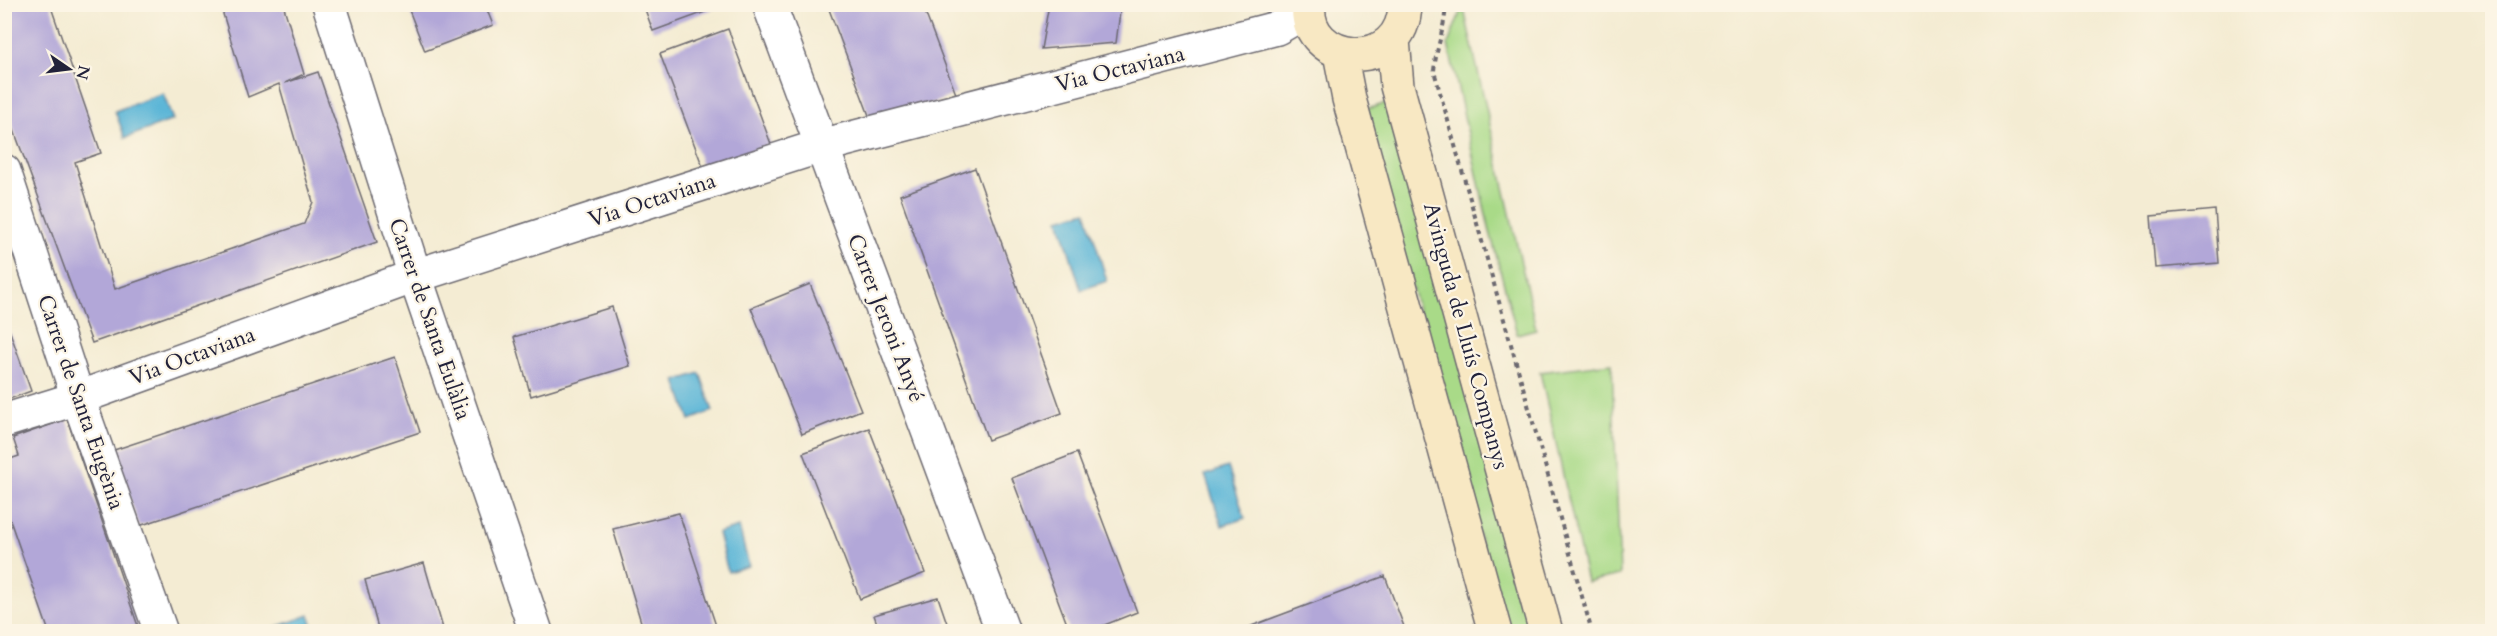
<svg xmlns="http://www.w3.org/2000/svg" width="2497" height="636" viewBox="0 0 2497 636" font-family="Cardo,serif">
<rect width="100%" height="100%" fill="#fcf5e5"/>
<filter id="ink" filterUnits="userSpaceOnUse"><feTurbulence type="fractalNoise" baseFrequency=".0167" numOctaves="2"/><feDisplacementMap in="SourceGraphic" scale="12" xChannelSelector="R" yChannelSelector="G"/><feConvolveMatrix kernelMatrix="1 2 1 2 8 2 1 2 1" color-interpolation-filters="sRGB"/></filter>
<filter id="wash" filterUnits="userSpaceOnUse"><feTurbulence type="fractalNoise" baseFrequency=".008" numOctaves="4" result="noise"/><feDisplacementMap in="SourceGraphic" scale="24" xChannelSelector="R" yChannelSelector="G"/><feGaussianBlur stdDeviation="1.35" result="paint"/><feColorMatrix in="noise" values="0 0 0 0 0 0 0 0 0 0 0 0 0 0 0 0 0 1.4 0 .05"/><feComposite in="paint" operator="in"/></filter>
<g filter="url(#wash)">
<rect width="100%" height="100%" fill="#f4ecd3"/>
<path fill="#a9da88" stroke="#667e62" stroke-width="1.5" d="M1463,5L1536,329L1517,334L1489,228L1448,44Z
M1391,102L1537,631H1505L1364,110Z
M1612,363L1620,575L1587,582L1540,372Z"/>
<path fill="#5ab5d7" stroke="#3e6c89" stroke-width="1.5" d="M163,93L173,120L125,138L115,111Z
M1086,211L1107,281L1081,290L1059,219Z
M700,373L713,411L690,420L676,381Z
M1228,467L1245,518L1222,526L1205,475Z
M739,527L749,566L728,572L718,533Z
M309,615L315,631H275L274,628Z"/>
<g id="blocks">
<path fill="#b2a7d8" d="M4,4H50L101,153L75,162L115,289L304,224L313,202L279,84L248,97L220,4H283L304,74L285,83L318,72L377,242L92,343L4,103Z
M643,4H724V5L653,31Z
M827,4H922L956,94L873,126Z
M1049,4H1121L1116,43L1041,49Z
M407,5H485L493,25L425,51Z
M728,29L771,144L704,170L660,54Z
M975,168L1062,413L988,440L900,195Z
M2215,210L2219,263L2155,268L2151,216Z
M810,284L861,410L802,434L751,308Z
M612,307L630,366L531,396L514,337Z
M10,332L31,391L4,401V334Z
M395,357L420,432L139,526L114,450Z
M67,419L140,632H49L4,503V461L19,456L13,438Z
M869,428L925,573L860,599L803,453Z
M1077,453L1137,612L1087,632H1070L1012,478Z
M679,513L718,632H644L613,529Z
M424,563L444,632H379L365,580Z
M1385,576L1406,632H1238V631Z
M938,597L950,632H880L874,615Z"/>
</g>
</g>
<g filter="url(#ink)">
<use href="#blocks" fill-opacity="0" stroke="#6c6970" stroke-width="1.5"/>
<g fill="none" stroke-linecap="round" stroke-linejoin="round">
<g stroke="#6c6970" stroke-width="36">
<path id="street" d="M329,4L415,276L536,632
M769,4L1003,632
M4,171L78,398L161,632
M4,421L78,398L415,276L821,146L1277,28L1308,10"/>
</g>
<g stroke="#6c6970" stroke-width="36">
<path id="secondary" d="M1309,4C1302,65 1404,76 1405,4
M1393,40L1397,86L1546,632
M1340,53L1349,99L1495,632"/>
</g>
<path stroke="#6c6970" stroke-width="4" stroke-dasharray="4.5 4.5" stroke-linecap="butt" d="M1446,4C1445,28 1436,48 1434,71L1592,632"/>
<use href="#street" stroke="#fff" stroke-width="33"/>
<use href="#secondary" stroke="#f8e8c3" stroke-width="33"/>
</g>
</g>
<g text-anchor="middle" dominant-baseline="central" stroke-width="4.5" stroke-linejoin="round" paint-order="stroke">
<g font-size="22" fill="#22223b" stroke="#fcf5e5">
<text transform="translate(1120 69) rotate(-14)">Via Octaviana</text>
<text transform="translate(652 200) rotate(-18)">Via Octaviana</text>
<text transform="translate(886 318) rotate(69)">Carrer Jeroni Anyé</text>
<text transform="translate(430 319) rotate(71)">Carrer de Santa Eulàlia</text>
<text transform="translate(1466 336) rotate(75)">Avinguda de Lluís Companys</text>
<text transform="translate(192 356) rotate(-20)">Via Octaviana</text>
<text transform="translate(81 402) rotate(71)">Carrer de Santa Eugènia</text>
</g>
</g>
<rect width="2497" height="636" fill="none" stroke="#fcf5e5" stroke-width="24"/>
<g transform="translate(69 69) rotate(104)" stroke="#fcf5e5" stroke-width="4.5" paint-order="stroke">
<path d="M0-4.5L10 22L0 15L-10 22Z" fill="#22223b"/>
<text y="-9" font-size="16" font-weight="bold" text-anchor="middle" fill="#22223b">N</text>
</g>
</svg>
